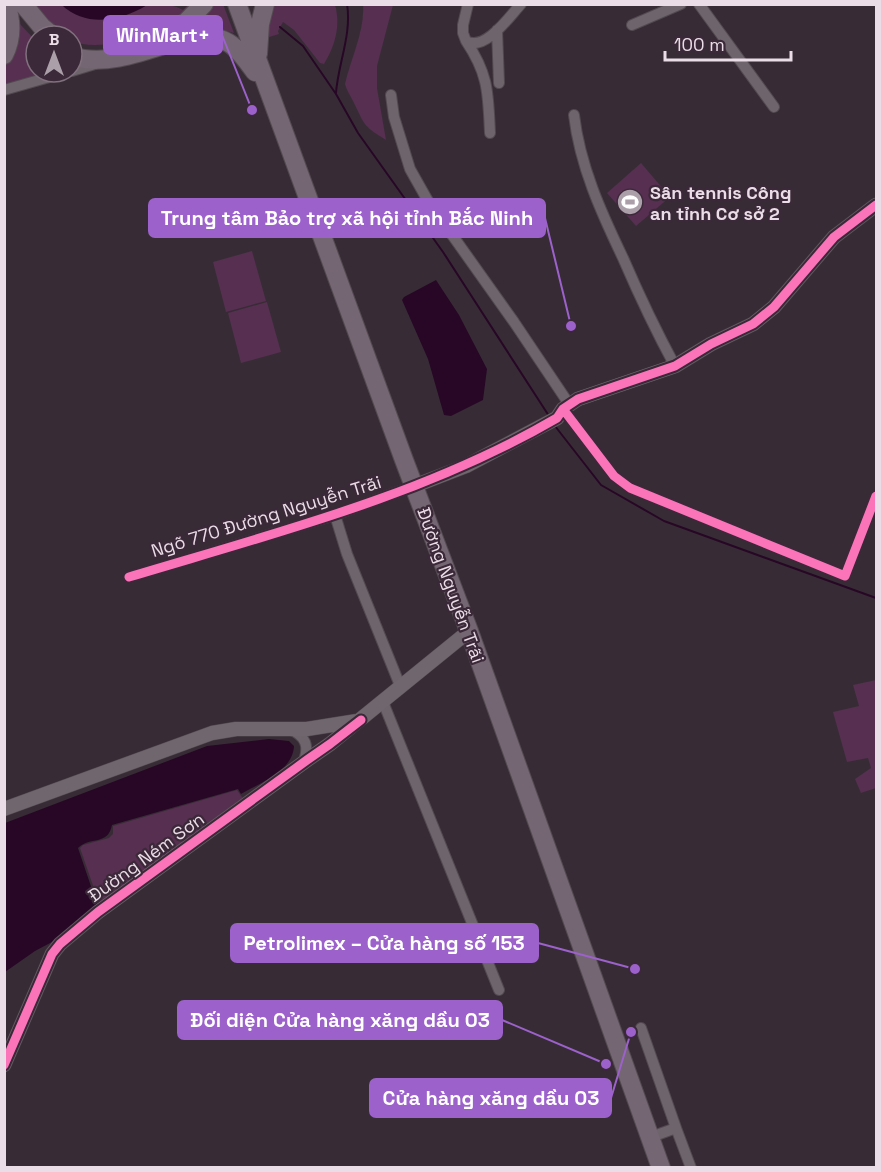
<svg xmlns="http://www.w3.org/2000/svg" width="881" height="1172" viewBox="0 0 881 1172" font-family="'Space Grotesk',sans-serif">
<rect width="100%" height="100%" fill="#372c35"/>
<path fill="#562f51" d="M223,4L234,33L206,26L193,27L210,5Z
M27,5H62L66,9H139C153,1 170,3 183,10L188,5H197C173,29 105,55 72,41V36H61Z
M272,5H335C341,25 335,46 324,64L320,63L294,30L283,22L278,31L279,34L266,38Z
M363,5H393L377,66V88L386,140C362,125 365,125 353,101C350,95 347,91 345,84C351,58 365,30 363,5Z
M19,23L36,41V72H54L5,87V64Z
M641,163L670,197L636,226L607,193Z
M252,251L266,301L226,312L213,262Z
M267,302L281,352L241,363L228,313Z
M876,680V788L861,793L855,779L871,768L868,758L847,762L833,712L859,706L853,685Z
M237,790L244,800L99,903L80,848L83,845L109,838L113,834V826Z"/>
<path fill="#280726" d="M62,5H147C121,21 86,28 62,5Z
M436,280L459,315L487,369L483,400L451,416L444,415L428,359L402,300L404,297Z
M269,739L289,741L294,746C293,771 260,783 241,794L238,789L112,825C108,846 90,836 78,848L97,904L52,942L35,951L5,972V823L207,746Z"/>
<g fill="none" stroke-linecap="round" stroke-linejoin="round">
<path stroke="#280726" stroke-width="2" d="M280,27L303,46L336,94L358,133L443,252L549,416
M336,93C338,64 352,34 347,4
M555,426L601,485L664,521L876,598"/>
<g stroke="#534a51" stroke-width="12">
<path id="street" d="M468,4L463,25V33L466,41C485,52 509,17 521,4
M699,4L774,107
M632,25L681,4
M497,30L499,83
M466,41C489,75 488,94 490,133
M72,71L95,64
M4,90L67,72
M391,95L394,117L410,169L428,201L514,322L569,404
M574,115C580,166 601,212 623,258C639,295 656,331 675,366
M563,409L614,476L630,488L845,576L876,496
M335,515L347,554L401,688
M129,577L335,515L414,486
M383,702L499,990
M289,729C306,736 310,746 303,763
M641,1028L676,1128
M651,1137L676,1128L691,1168"/>
</g>
<g stroke="#534a51" stroke-width="15">
<path id="secondary" d="M414,486L466,466L557,418L563,409L578,399L675,366L711,344L753,324L774,307L834,237L876,205
M4,809L212,733L236,729H307L357,721
M4,1065L52,954L60,944L98,912L307,760L330,744L469,631"/>
</g>
<g stroke="#534a51" stroke-width="20">
<path id="highway" d="M23,4L42,27L53,36
M237,4L404,460L469,631L661,1168
M156,36L185,23L204,4
M258,54L260,24L265,4
M4,55C12,39 12,21 6,4
M72,56C110,69 158,45 196,35C229,36 237,47 255,72"/>
</g>
<use href="#street" stroke="#6e656c" stroke-width="10"/>
<use href="#secondary" stroke="#70666e" stroke-width="14"/>
<use href="#highway" stroke="#746672" stroke-width="18"/>
<g stroke="#3b2838" stroke-width="13">
<path id="cycleway" d="M563,409L614,476L630,488L845,576L876,496
M129,577C275,533 425,495 557,418L563,409L578,399L675,366L711,344L753,324L774,307L834,237L876,205
M4,1065L52,954L60,944L98,912L307,760L330,744L361,720"/>
</g>
<use href="#cycleway" stroke="#fb73b8" stroke-width="9"/>
</g>
<defs>
<g id="stadium-disc" transform="scale(1.35)"><circle r="9.5" fill="#ab9fa9" stroke="#3b2838"/><path d="M0-5a6.5 5 0 1 0 0 10a6.5 5 0 1 0 0-10ZM-3.5-1.8h7v3.6h-7Z" fill="#fff"/></g>
</defs>
<g fill-rule="evenodd">
<use href="#stadium-disc" x="630" y="202"/>
</g>
<g text-anchor="middle" dominant-baseline="central" stroke-width="4.5" stroke-linejoin="round" paint-order="stroke">
<g font-size="18" font-weight="bold" fill="#eadde7" stroke="#3b2838" text-anchor="start">
<text x="650" y="192">Sân tennis Công<tspan x="650" dy="21">an tỉnh Cơ sở 2</tspan></text>
</g>
<g font-size="18" fill="#eadde7" stroke="#3b2838">
<text transform="translate(266 516) rotate(-17)">Ngõ 770 Đường Nguyễn Trãi</text>
<text transform="translate(451 585) rotate(70)">Đường Nguyễn Trãi</text>
<text transform="translate(146 857) rotate(-36)">Đường Ném Sơn</text>
</g>
</g>
<path fill="none" stroke="#9c61cb" stroke-width="2" d="M252 110L222 35M571 326L545 218M635 969L538 943M606 1064L502 1020M631 1032L611 1098"/>
<g fill="#9c61cb" stroke="#3b2838" stroke-width="2">
<circle cx="252" cy="110" r="6"/>
<circle cx="571" cy="326" r="6"/>
<circle cx="635" cy="969" r="6"/>
<circle cx="606" cy="1064" r="6"/>
<circle cx="631" cy="1032" r="6"/>
</g>
<g fill="#9c61cb" stroke="#9c61cb" stroke-width="2">
<rect x="104" y="16" width="118" height="38" rx="6"/>
<rect x="149" y="199" width="396" height="38" rx="6"/>
<rect x="231" y="924" width="307" height="38" rx="6"/>
<rect x="178" y="1001" width="324" height="38" rx="6"/>
<rect x="370" y="1079" width="241" height="38" rx="6"/>
</g>
<g font-size="20" text-anchor="middle" font-weight="bold" fill="#fff">
<text x="163" y="42">WinMart+</text>
<text x="347" y="225">Trung tâm Bảo trợ xã hội tỉnh Bắc Ninh</text>
<text x="384" y="950">Petrolimex – Cửa hàng số 153</text>
<text x="340" y="1027">Đối diện Cửa hàng xăng dầu 03</text>
<text x="491" y="1105">Cửa hàng xăng dầu 03</text>
</g>
<rect width="881" height="1172" fill="none" stroke="#eadde7" stroke-width="12"/>
<g transform="translate(54 54)"><circle r="28" fill="#3b2838" stroke="#81707e" stroke-width="1.5"/>
<path d="M0-4.5L10 22L0 15L-10 22Z" fill="#ab9fa9"/>
<text y="-9" font-size="16" font-weight="bold" text-anchor="middle" fill="#eadde7">B</text>
</g>
<path d="M665 51v9h126v-9" fill="none" stroke="#eadde7" stroke-width="3"/>
<text x="674" y="51" font-size="18" fill="#eadde7" stroke="#3b2838" stroke-width="4.5" paint-order="stroke">100 m</text>
</svg>
